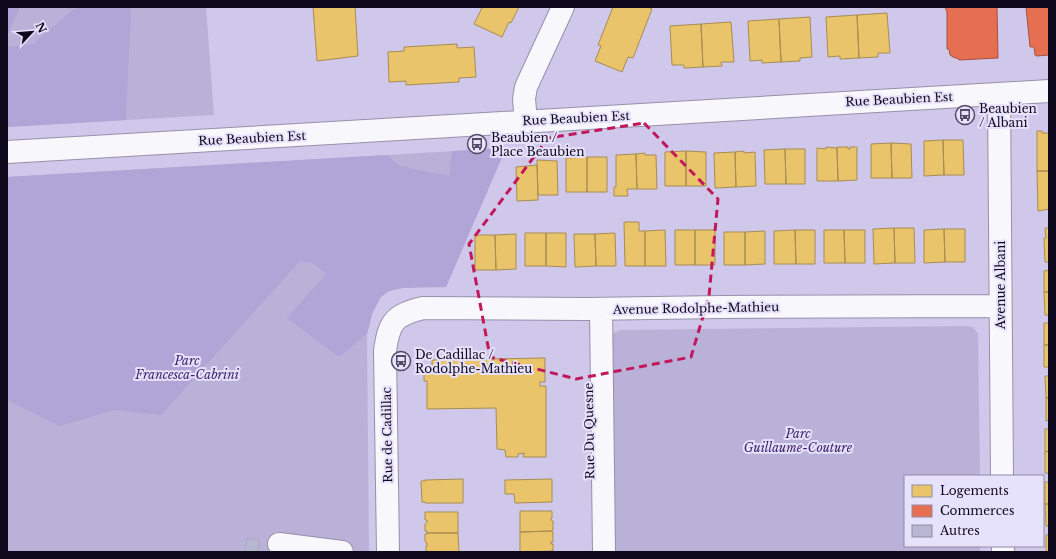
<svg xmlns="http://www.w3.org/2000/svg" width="1056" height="559" viewBox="0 0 1056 559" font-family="'Libre Baskerville',serif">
<rect width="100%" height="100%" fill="#d0c8ea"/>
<path fill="#bab1d8" d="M7,7H206L214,115L7,127Z
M506,148L446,287C429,288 394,284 381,296C373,304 370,324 367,334L369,552H7V177Z
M966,326L973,327L978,334L980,476H905V546H980V552H612L611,335L615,332L620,330Z"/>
<path fill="#b1a4d6" d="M7,7H20L7,36Z
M76,7H131L126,120L7,127V47L33,44Z
M506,148L446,287L403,288L389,291L381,297L372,314L367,334L339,357L287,318L326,274L314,264L300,261L161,415L114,410L60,426L7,400V177L387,155L400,166L449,176L452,151Z"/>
<path fill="#e9c46a" stroke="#a78c53" d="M313,7H355L358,56L317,61Z
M480,7H519L511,23L509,22L502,37L474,24L482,8Z
M613,7H648L652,9L633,58L628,57L622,72L595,61L601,46L598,45Z
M887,13L890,53H878V57L859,58L857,15Z
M857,15L859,58L840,59V56L828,57L826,17Z
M810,17L812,57L800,58V61L781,62L779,19Z
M779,19L781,62L762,63V60L750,61L748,21Z
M731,22L734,62H721L722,66L703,67L701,24Z
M701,24L703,67L684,68V65H672L670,26Z
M457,44V48L474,47L476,77L459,78V82L406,85V81L389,82L388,52L404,51V47Z
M1037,131H1042V133H1049V171H1037Z
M943,140L944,175L924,176V141Z
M943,140H963L964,175H944Z
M891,143L892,178H871V144Z
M891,143L911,144L912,178H892Z
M826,147L837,148L838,181H817V148L826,149Z
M838,147H848V149H850V147H857V180L838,181L837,148Z
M785,149L786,184H765L764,150Z
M785,149H805V184H786Z
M686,151V186H665V152Z
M686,151L706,152V186H686Z
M744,151V153L755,152L756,186L736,187L735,152Z
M735,152L736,187L715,188L714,153Z
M645,153V155H656L657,189H637L636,154Z
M636,154L637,189H627L628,196H614V187H616V155Z
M587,157V192H566V158Z
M587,157H607V192H587Z
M537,160L557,161L558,195H538Z
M537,165L538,200L517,201L516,167Z
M1037,171H1049V209L1038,211Z
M624,222H639V231H645V266H625Z
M894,228H914L915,263H895Z
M894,228L895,263L874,264L873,229Z
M1045,228H1049V262H1045L1044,238H1046Z
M944,229H965V262H945Z
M944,229L945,262L924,263V230Z
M665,230L666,266H645V231Z
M675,230H695V265H675Z
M695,230H715V265H695Z
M795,230H815V264H796Z
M795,230L796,264H774V231Z
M824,230H844L845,263H824Z
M844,230H865V263H845Z
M765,231V264L745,265V232Z
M724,232H745V265H724Z
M525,233H546V266H525Z
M546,233H566V267L546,266Z
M615,233L616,266H596L595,234Z
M516,234V269L496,270L495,235Z
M574,234H595L596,266L575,267Z
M475,235H495L496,270H475Z
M1049,270V292H1044V271Z
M1044,292H1049V315H1045Z
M1044,323H1049V345H1044Z
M1044,345H1049V367H1044Z
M545,358V382H540V386H546V457H523L524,453L518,454V457H506L505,450L497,449L496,408L427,409V381H424V368H432V360Z
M1045,376H1049V398H1046Z
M1046,398H1049V420L1046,421Z
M1045,429H1049V451L1045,452Z
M1049,451V473H1045V452Z
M463,479V503H425V502H422L421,481H425V480Z
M552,479V502L515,503L514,494H505V480Z
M1045,482H1049V504H1045Z
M1045,504H1049V526H1046Z
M520,511H552V518H551V520L553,521V530H552V531L520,532Z
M425,512H458V533H427V531H425V524L427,522V520H425Z
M552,531L553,532V542H551V544H553V551L520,552V532Z
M427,533H458L459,552H426V546H427V543H426L425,541V534H427Z
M1046,535H1049V552H1046Z"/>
<path fill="#e76f51" stroke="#a65041" d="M945,7H997L998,58L959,60V59L953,57L950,55L949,49H947V12Z
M1026,7H1049V55L1037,56L1035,55L1034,47H1030Z"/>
<path fill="#b8b7d1" stroke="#aaa8c2" d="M247,538L259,540L258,552H245Z"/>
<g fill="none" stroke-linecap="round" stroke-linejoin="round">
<g stroke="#9690aa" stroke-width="24">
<path id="minor" d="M999,94L1002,476
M526,121L524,99L526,87L563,7
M7,152L1049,91
M601,309L604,552
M279,544L342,552
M1003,546V552
M388,552L385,351C389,322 394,315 423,308L587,309L720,307L1000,306"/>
</g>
<use href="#minor" stroke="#f8f7fc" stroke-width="22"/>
</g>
<path fill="none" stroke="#c2185b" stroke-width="3" stroke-dasharray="8 5" stroke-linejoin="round" d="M644,123L718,199L709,296L691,357L576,379L490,357L469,244L548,138Z"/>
<defs>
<g id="bus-ring" transform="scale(1)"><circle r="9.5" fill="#e7e2fb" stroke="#524b65" stroke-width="1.5"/><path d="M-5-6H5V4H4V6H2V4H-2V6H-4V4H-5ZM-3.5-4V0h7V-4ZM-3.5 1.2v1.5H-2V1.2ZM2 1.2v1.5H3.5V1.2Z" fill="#524b65"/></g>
</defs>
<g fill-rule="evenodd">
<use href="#bus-ring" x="965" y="115"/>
<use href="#bus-ring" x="477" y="144"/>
<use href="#bus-ring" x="401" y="361"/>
</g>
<g text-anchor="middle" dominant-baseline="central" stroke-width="4" stroke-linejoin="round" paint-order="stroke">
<g font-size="12" fill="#0e081d" stroke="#e7e2fb">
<text transform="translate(899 99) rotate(-3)">Rue Beaubien Est</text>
<text transform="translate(576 118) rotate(-3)">Rue Beaubien Est</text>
<text transform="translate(252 138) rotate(-3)">Rue Beaubien Est</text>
<text transform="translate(1000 285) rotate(-90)">Avenue Albani</text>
<text transform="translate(696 308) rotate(-1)">Avenue Rodolphe-Mathieu</text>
<text transform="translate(589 431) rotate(-91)">Rue Du Quesne</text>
<text transform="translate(387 435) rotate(-91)">Rue de Cadillac</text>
</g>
<g font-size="12" fill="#0e081d" stroke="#e7e2fb" text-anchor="start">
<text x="979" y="108">Beaubien<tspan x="979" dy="14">/ Albani</tspan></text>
<text x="491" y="137">Beaubien /<tspan x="491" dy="14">Place Beaubien</tspan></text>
<text x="415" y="354">De Cadillac /<tspan x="415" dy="14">Rodolphe-Mathieu</tspan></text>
</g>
<g font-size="12" font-style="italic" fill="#3c226c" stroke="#e7e2fb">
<text x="187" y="360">Parc<tspan x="187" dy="14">Francesca-Cabrini</tspan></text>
<text x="798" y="433">Parc<tspan x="798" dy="14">Guillaume-Couture</tspan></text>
</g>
</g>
<rect width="1056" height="559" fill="none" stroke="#0e081d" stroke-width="16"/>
<rect x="904" y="475" width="140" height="72" fill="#e7e2fb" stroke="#908ba2"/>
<rect x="912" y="485" width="20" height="12" fill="#e9c46a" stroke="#908ba2"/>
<text x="940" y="495" font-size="12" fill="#0e081d">Logements</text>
<rect x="912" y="505" width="20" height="12" fill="#e76f51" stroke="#908ba2"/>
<text x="940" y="515" font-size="12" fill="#0e081d">Commerces</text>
<rect x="912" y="525" width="20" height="12" fill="#b8b7d1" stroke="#908ba2"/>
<text x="940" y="535" font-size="12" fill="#0e081d">Autres</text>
<g transform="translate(32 32) rotate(64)" stroke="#e7e2fb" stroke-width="3" paint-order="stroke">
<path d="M0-3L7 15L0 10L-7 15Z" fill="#0e081d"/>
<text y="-6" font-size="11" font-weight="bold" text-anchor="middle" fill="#0e081d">N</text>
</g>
</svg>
